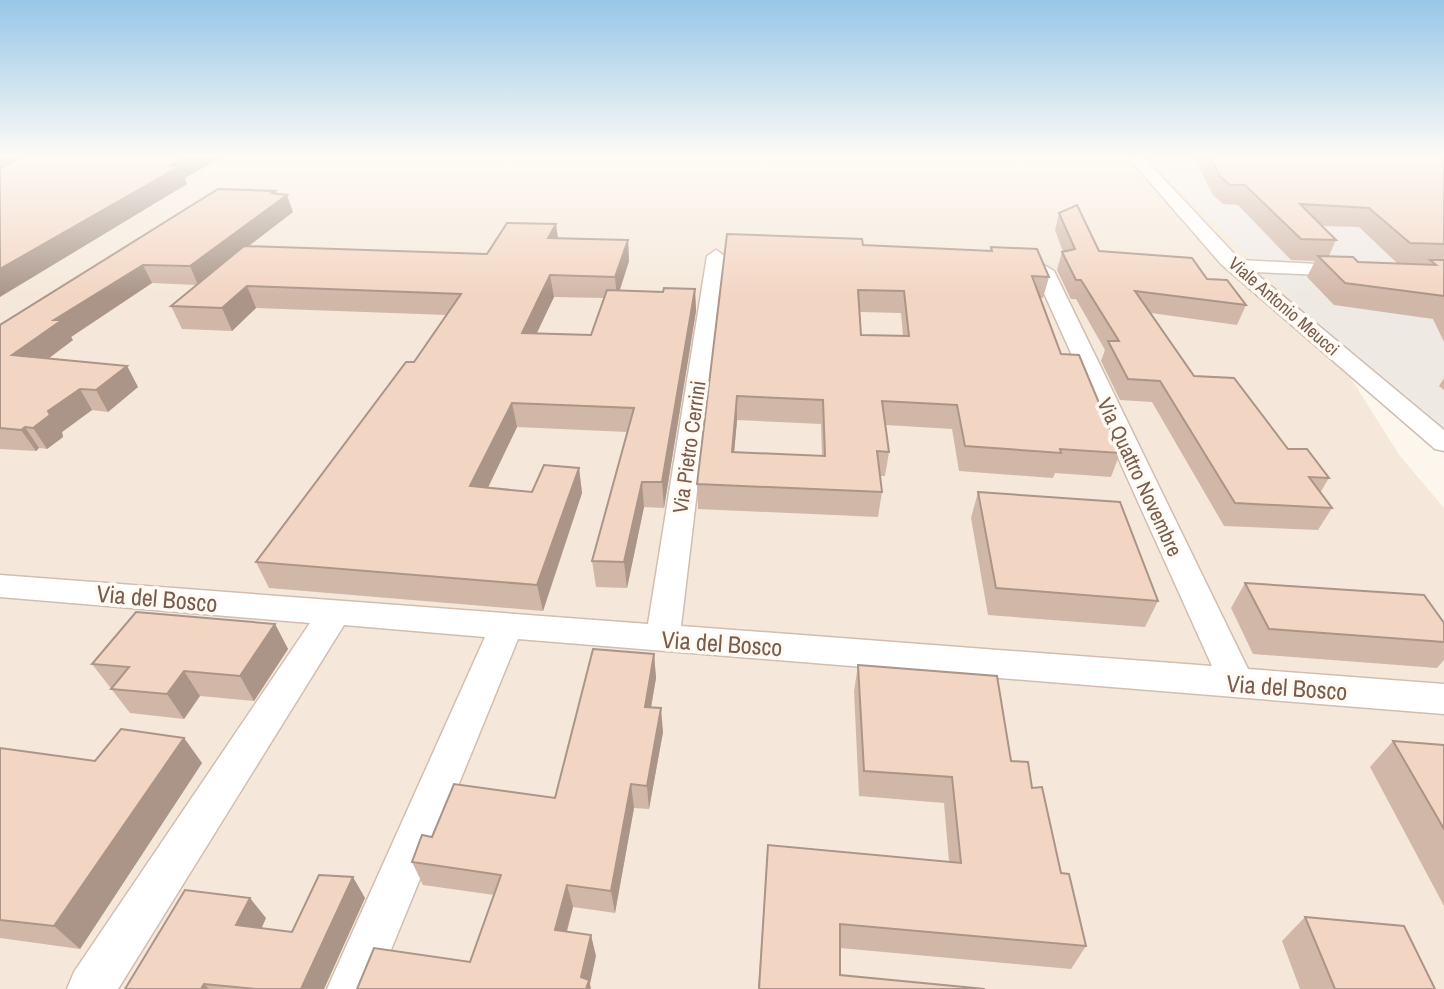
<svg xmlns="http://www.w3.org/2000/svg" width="1444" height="989" viewBox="0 0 1444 989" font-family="'Archivo Narrow',sans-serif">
<rect width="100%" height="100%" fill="#fdf6ec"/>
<path fill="#f5e8da" d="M0,157H1150L1316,323L1400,456L1444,508V989H0Z"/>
<path fill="#efe9e4" d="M1151,157H1444V441L1316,323Z"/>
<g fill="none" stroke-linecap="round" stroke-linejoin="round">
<g stroke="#d1beb0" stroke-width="3">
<path id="minor" d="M1128,157H1143L1240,260L1355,266L1358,270L1348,276L1254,272L1444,430V451L1435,449L1221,264Z
M716,250L725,256L681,626L1212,666L1034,271L1044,265L1054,271L1248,669L1444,684V714L518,639L375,989H327L485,637L344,625L118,989H67L74,972L310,623L0,597V575L648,624L707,256Z"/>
</g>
<use href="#minor" fill="#fff" fill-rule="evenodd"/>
</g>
<path fill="#d1b7a8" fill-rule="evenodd" d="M1193,157H1444V342L1433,319L1334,305L1307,277L1315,261L1291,260L1238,205L1223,204L1213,195L1195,160ZM1321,226L1359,227L1398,264L1358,262L1329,256L1336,240Z
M275,191L276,193L293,212L248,246L487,254L558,238L628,240L629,261L620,290L663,292L695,289L696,311L664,508L644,507L627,588L596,587L592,561L627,432L517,427L488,488L532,492L579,468L582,493L543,611L269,588L256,562L414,362L446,315L256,308L232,331L182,329L171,306L197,285L152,283L71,337L73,340L48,359L127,366L138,387L108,412L92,410L62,432L63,437L47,449L39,448L36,451L0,449V325ZM554,297L604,298L591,335L536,333Z
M1059,213L1099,251L1207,279L1246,305L1237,325L1151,313L1194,376L1288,449L1329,478L1320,493L1332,508L1318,530L1224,526L1152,402L1120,400L1101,361L1105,350L1076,299H1071L1057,270L1062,252H1063L1055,230Z
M727,234L863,245L990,251L991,247L1049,277L1043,298H1040L1061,354L1120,453L1111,477L1055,473L1053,478L959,471L952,429L886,425L889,452L885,476H880L882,492L878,517L698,509L697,484ZM860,312L901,313L903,336L861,335ZM737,420L821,424L822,456L734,452Z
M1444,378V390L1439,386Z
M978,492L1158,601L1145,627L988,615L971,518Z
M1245,583L1444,623V660L1437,668L1253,654L1231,608Z
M275,624L288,649L254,701L200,696L184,719L130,713L92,664Z
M654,654L656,678L651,707L663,732L649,809L634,808L615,913L573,907L567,932L596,956L470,962L494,895L423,885L412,862L432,837L555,798Z
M858,665L1011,761L1032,788L1086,946L1071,969L840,948L758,989L768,845L949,862L944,803L859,796L854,691Z
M184,738L202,763L80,949L0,938V748L95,761Z
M1393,741L1444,745V906L1370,767Z
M365,898L324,989H125L266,918L262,928L292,932Z
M1305,917L1435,989H1300L1282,941Z"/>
<path fill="#aa9588" d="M0,157H37L0,175Z
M186,157H222L185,178L187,184L0,297V269Z
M275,191L278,201L287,195L293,212L198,285L190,266Z
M556,224L559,245L548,238Z
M628,240L629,261L617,298L615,277Z
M143,265L152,283L71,337L73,340L25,376L12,355L54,320Z
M550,275L554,297L526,356L522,333Z
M247,286L256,308L232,331L222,308Z
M695,289L696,311L664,508L662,482Z
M127,366L138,387L108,412L96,390Z
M80,389L92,410L62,432L63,437L47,449L33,428L48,411Z
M737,396V420L732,477V452Z
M512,403L517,427L476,512L470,486Z
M25,427L39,448L36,451L21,430Z
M579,468L582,493L543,611L537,585Z
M642,482L644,507L627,588L624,562Z
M275,624L288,649L254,701L240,676Z
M654,654L656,678L647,731L645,707Z
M184,671L200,696L184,719L167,694Z
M661,708L663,732L649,809L647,786Z
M184,738L202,763L80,949L54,926Z
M631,784L634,808L615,913L611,891Z
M353,877L365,898L324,989H301Z
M567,885L573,907L561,952L555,930Z
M250,898L266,918L253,945L236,925Z
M591,935L596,956L590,984L591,989H584L581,977Z
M204,984L209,989H201Z"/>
<path fill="#f3d5c3" stroke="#aa9588" stroke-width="2" fill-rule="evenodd" d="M24,157H186L170,166H180L0,269V168Z
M1210,157H1444V244L1410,243L1369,208L1300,204L1336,240L1301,239L1245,185H1230L1220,176Z
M218,189L275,191L272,193L287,195L190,266L143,265L54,320H62L12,355L127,366L96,390L80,389L48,411L50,415L33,428L25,427L21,430L0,428V325Z
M1077,205L1099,251L1192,258L1207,279L1227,280L1246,305L1135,291L1194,376L1234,378L1288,449H1307L1329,478L1309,477L1332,508L1235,503L1160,381L1128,379L1108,341H1119L1081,280H1076L1062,252L1075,249L1059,213Z
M507,223L556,224L548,238L628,240L615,277L550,275L522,333L591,335L607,290L663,292L664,288L695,289L662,482H642L624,562L592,561L634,408L512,403L470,486L532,492L544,465L579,468L537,585L256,562L406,362H414L461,294L247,286L222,308L171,306L244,246L487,254Z
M727,234L862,239L863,245L992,251L991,247L1037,249L1049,277L1032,276L1061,354L1079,355L1120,453L1060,449L1061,453L965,446L957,405L882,401L889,452L877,451L882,492L697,484ZM858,290L904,291L909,336L861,335ZM737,396L823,400L825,456L732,452Z
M1318,256L1353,257L1358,262L1436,265L1430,260H1444V296L1345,283Z
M978,492L1120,502L1158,601L996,588Z
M1245,583L1424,595L1444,623V642L1269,629Z
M136,612L275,624L240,676L184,671L167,694L111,689L129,667L92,664Z
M593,649L654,654L645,707L661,708L647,786L631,784L611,891L567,885L555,930L591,935L581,977L589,980L586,989H357L374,948L470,962L501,875L412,862L422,835L432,837L454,784L555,798Z
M858,665L997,676L1011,761L1028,762L1032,788L1042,787L1061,873L1069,874L1086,946L840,924V975L985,989H759L768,845L961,863L952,777L864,771Z
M121,729L184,738L54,926L0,920V748L95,761Z
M1393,741L1444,745V829Z
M319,875L353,877L301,989H257L204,984L201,989H125L185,890L250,898L236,925L292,932Z
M1305,917L1404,926L1435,989H1335Z"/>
<linearGradient id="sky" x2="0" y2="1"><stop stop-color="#97c7e8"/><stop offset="0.53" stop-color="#fefbf6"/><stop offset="1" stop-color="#fefbf6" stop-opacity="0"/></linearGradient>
<rect width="1444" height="296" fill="url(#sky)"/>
<g text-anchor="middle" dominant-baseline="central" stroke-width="7" stroke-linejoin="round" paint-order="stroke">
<g font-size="18" fill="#7a5c4d" stroke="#fffaf3">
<text transform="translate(1284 306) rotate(41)">Viale Antonio Meucci</text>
</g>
<g font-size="21" fill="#7a5c4d" stroke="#fffaf3">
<text transform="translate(689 447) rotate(-82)">Via Pietro Cerrini</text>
<text transform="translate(1140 477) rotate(65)">Via Quattro Novembre</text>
</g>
<g font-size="24" fill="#7a5c4d" stroke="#fffaf3">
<text transform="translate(157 598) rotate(5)">Via del Bosco</text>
<text transform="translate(722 643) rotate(4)">Via del Bosco</text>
<text transform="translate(1287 687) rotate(4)">Via del Bosco</text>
</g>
</g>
</svg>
